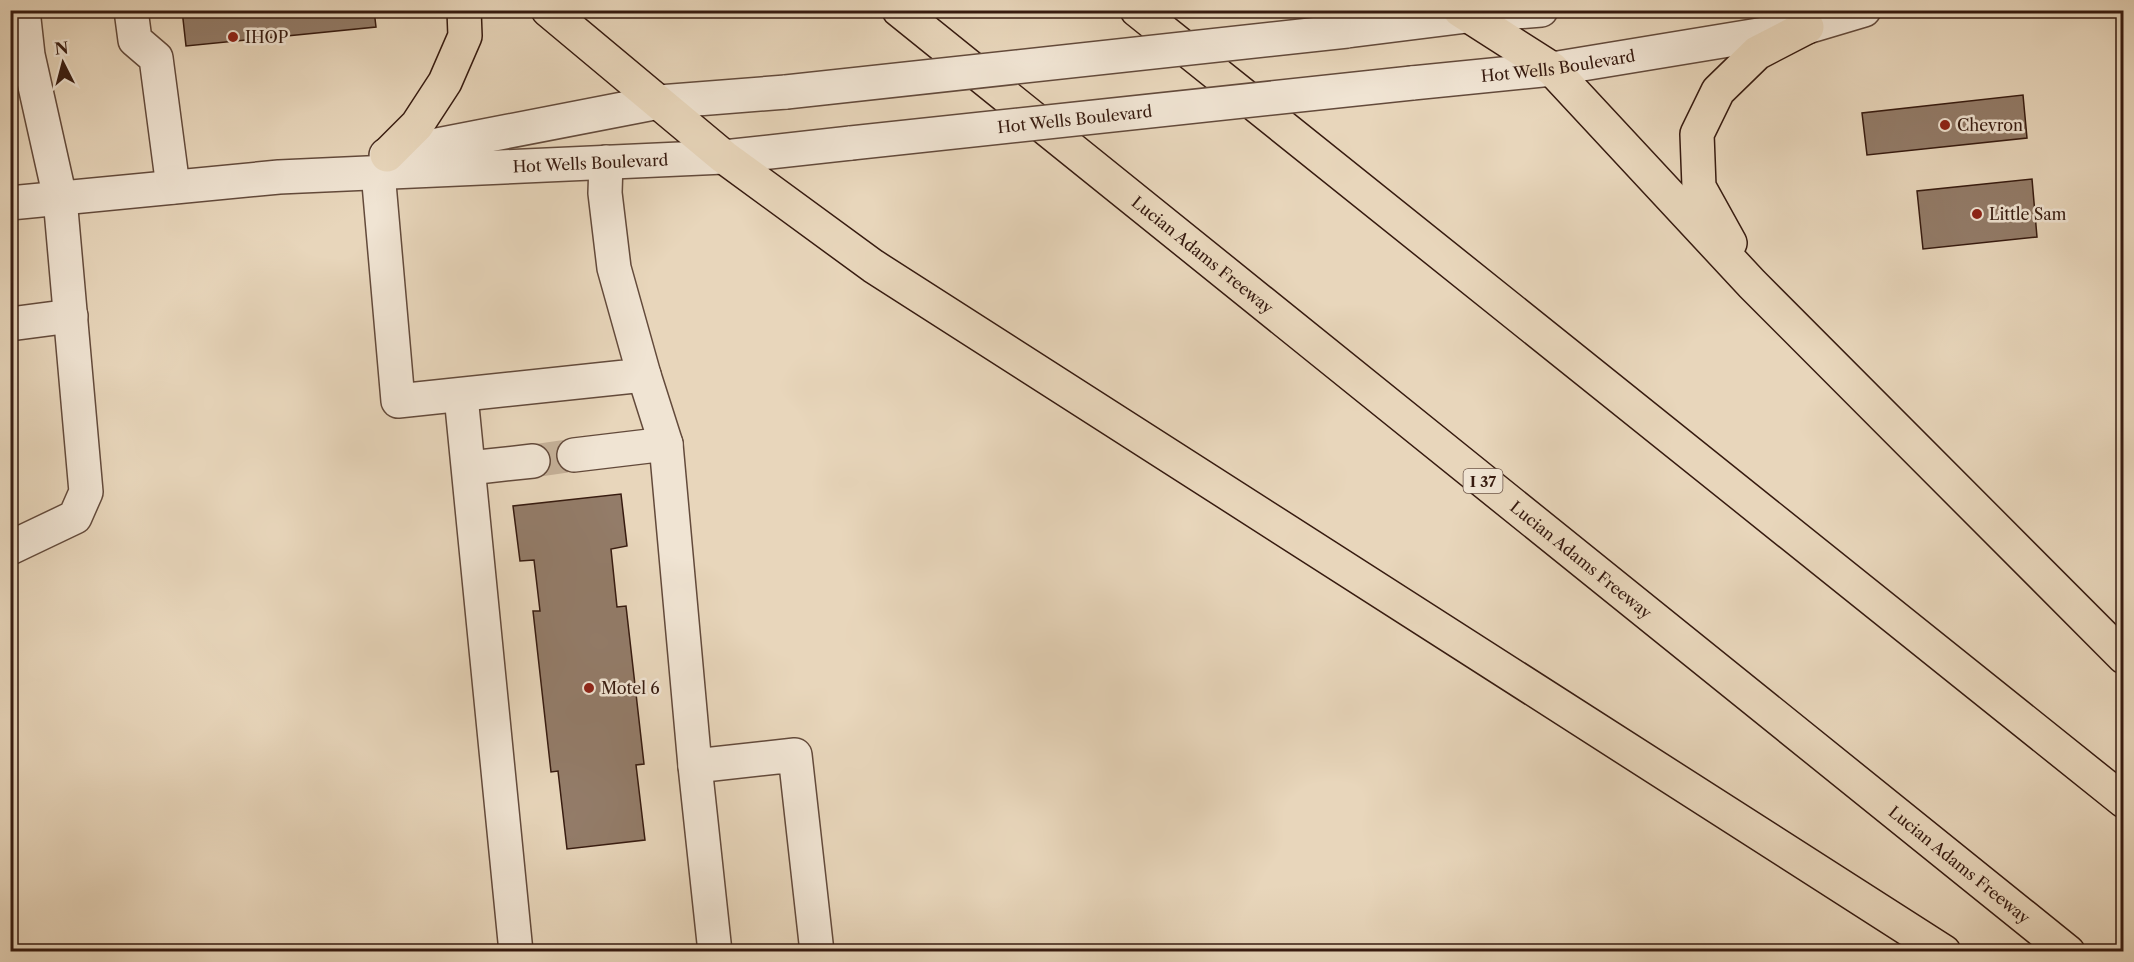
<svg xmlns="http://www.w3.org/2000/svg" width="2134" height="962" viewBox="0 0 2134 962" font-family="'Libre Caslon Text',serif">
<rect width="100%" height="100%" fill="#e8d6bb"/>
<filter id="stains"><feTurbulence type="fractalNoise" baseFrequency=".00333" numOctaves="4"/><feColorMatrix values="0 0 0 0 .2 0 0 0 0 .09 0 0 0 0 .02 0 0 0 .5 -.17"/></filter>
<radialGradient id="worn" r=".72"><stop offset=".6" stop-color="#630" stop-opacity="0"/><stop offset="1" stop-color="#630" stop-opacity=".3"/></radialGradient>
<path fill="#937c69" stroke="#371b10" stroke-width="1.5" d="M182,10H374L376,27L186,46Z
M2023,95L2027,138L1867,155L1862,113Z
M2032,179L2037,237L1923,249L1917,191Z
M621,494L627,546L611,549L617,607L626,606L644,764L636,765L645,840L567,849L558,771L551,772L533,611H540L534,560L520,561L513,506Z"/>
<g fill="none" stroke-linecap="round" stroke-linejoin="round">
<path stroke="#c5b199" stroke-width="33" stroke-dasharray="33 16" stroke-linecap="butt" d="M533,461L574,455"/>
<g stroke="#634a3b" stroke-width="36">
<g id="minor">
<path d="M131,10L135,40L156,58L173,187"/>
<path d="M1347,31L1467,16L1541,10"/>
<path id="s1" d="M1412,83L1552,69L1807,27L1864,10"/>
<path d="M386,155L659,102L786,92"/>
<path d="M378,172L398,401L644,375L614,268L605,193L606,162"/>
<path id="s2" d="M10,203L279,177L724,157L851,143"/>
<path d="M10,324L71,316"/>
<path d="M644,375L666,444L695,766L795,755L817,952"/>
<path d="M461,396L516,952"/>
<path d="M574,455L666,444"/>
<path d="M469,468L533,461"/>
<path d="M10,548L75,517L86,492L60,198L28,55L23,10"/>
<path d="M695,766L715,952"/>
</g>
</g>
<g stroke="#371b10" stroke-width="36">
<g id="highway">
<path d="M548,10L724,157L873,266L1944,952"/>
<path id="s3" d="M899,10L2068,952"/>
<path d="M1137,10L2124,801"/>
<path d="M1460,10L1552,69L1752,284L2124,657"/>
<path d="M387,155L417,125L445,82L465,36L464,10"/>
<path d="M1730,243L1699,187L1697,134L1718,91L1757,53L1807,27"/>
</g>
</g>
<use href="#minor" stroke="#f0e4d3" stroke-width="33"/>
<use href="#highway" stroke="#e8d6bb" stroke-width="33"/>
<g stroke="#634a3b" stroke-width="36" stroke-linecap="butt">
<g id="minor-bridge">
<path d="M786,92L1347,31"/>
<path id="s4" d="M851,143L1412,83"/>
</g>
</g>
<use href="#minor-bridge" stroke="#f0e4d3" stroke-width="33"/>
</g>
<g fill="#8f2418" stroke="#f0e4d3" stroke-width="2">
<circle cx="233" cy="37" r="6"/>
<circle cx="1945" cy="125" r="6"/>
<circle cx="1977" cy="214" r="6"/>
<circle cx="589" cy="688" r="6"/>
</g>
<g text-anchor="middle" dominant-baseline="central" stroke-width="5" stroke-linejoin="round" paint-order="stroke">
<rect fill="#f0e4d3" stroke="#6e574a" stroke-width="1.5" x="1463.5" y="469" width="39" height="24" rx="4.5"/>
<g font-size="15" font-weight="bold" fill="#371b10">
<text x="1483" y="481">I 37</text>
</g>
<g font-size="16" fill="#371b10" stroke="#f0e4d3" text-anchor="start">
<text x="245" y="37">IHOP</text>
<text x="1957" y="125">Chevron</text>
<text x="1989" y="214">Little Sam</text>
<text x="601" y="688">Motel 6</text>
</g>
<g font-size="16" fill="#371b10" stroke="#f0e4d3">
<text stroke="none"><textPath href="#s1" startOffset="147">Hot Wells Boulevard</textPath></text>
<text stroke="none"><textPath href="#s4" startOffset="225">Hot Wells Boulevard</textPath></text>
<text stroke="none"><textPath href="#s2" startOffset="582">Hot Wells Boulevard</textPath></text>
<text stroke="none"><textPath href="#s3" startOffset="390">Lucian Adams Freeway</textPath></text>
<text stroke="none"><textPath href="#s3" startOffset="876">Lucian Adams Freeway</textPath></text>
<text stroke="none"><textPath href="#s3" startOffset="1362">Lucian Adams Freeway</textPath></text>
</g>
</g>
<rect width="2134" height="962" fill="none" stroke="#e8d6bb" stroke-width="36"/>
<rect x="12" y="12" width="2110" height="938" fill="none" stroke="#371b10" stroke-width="3"/>
<rect x="18" y="18" width="2098" height="926" fill="none" stroke="#371b10" stroke-width="1.5"/>
<g transform="translate(63 63) rotate(354)" stroke="#f0e4d3" stroke-width="4.5" paint-order="stroke">
<path d="M0-4.5L10 22L0 15L-10 22Z" fill="#371b10"/>
<text y="-9" font-size="16" font-weight="bold" text-anchor="middle" fill="#371b10">N</text>
</g>
<rect width="100%" height="100%" filter="url(#stains)"/>
<rect width="100%" height="100%" fill="url(#worn)"/>
</svg>
